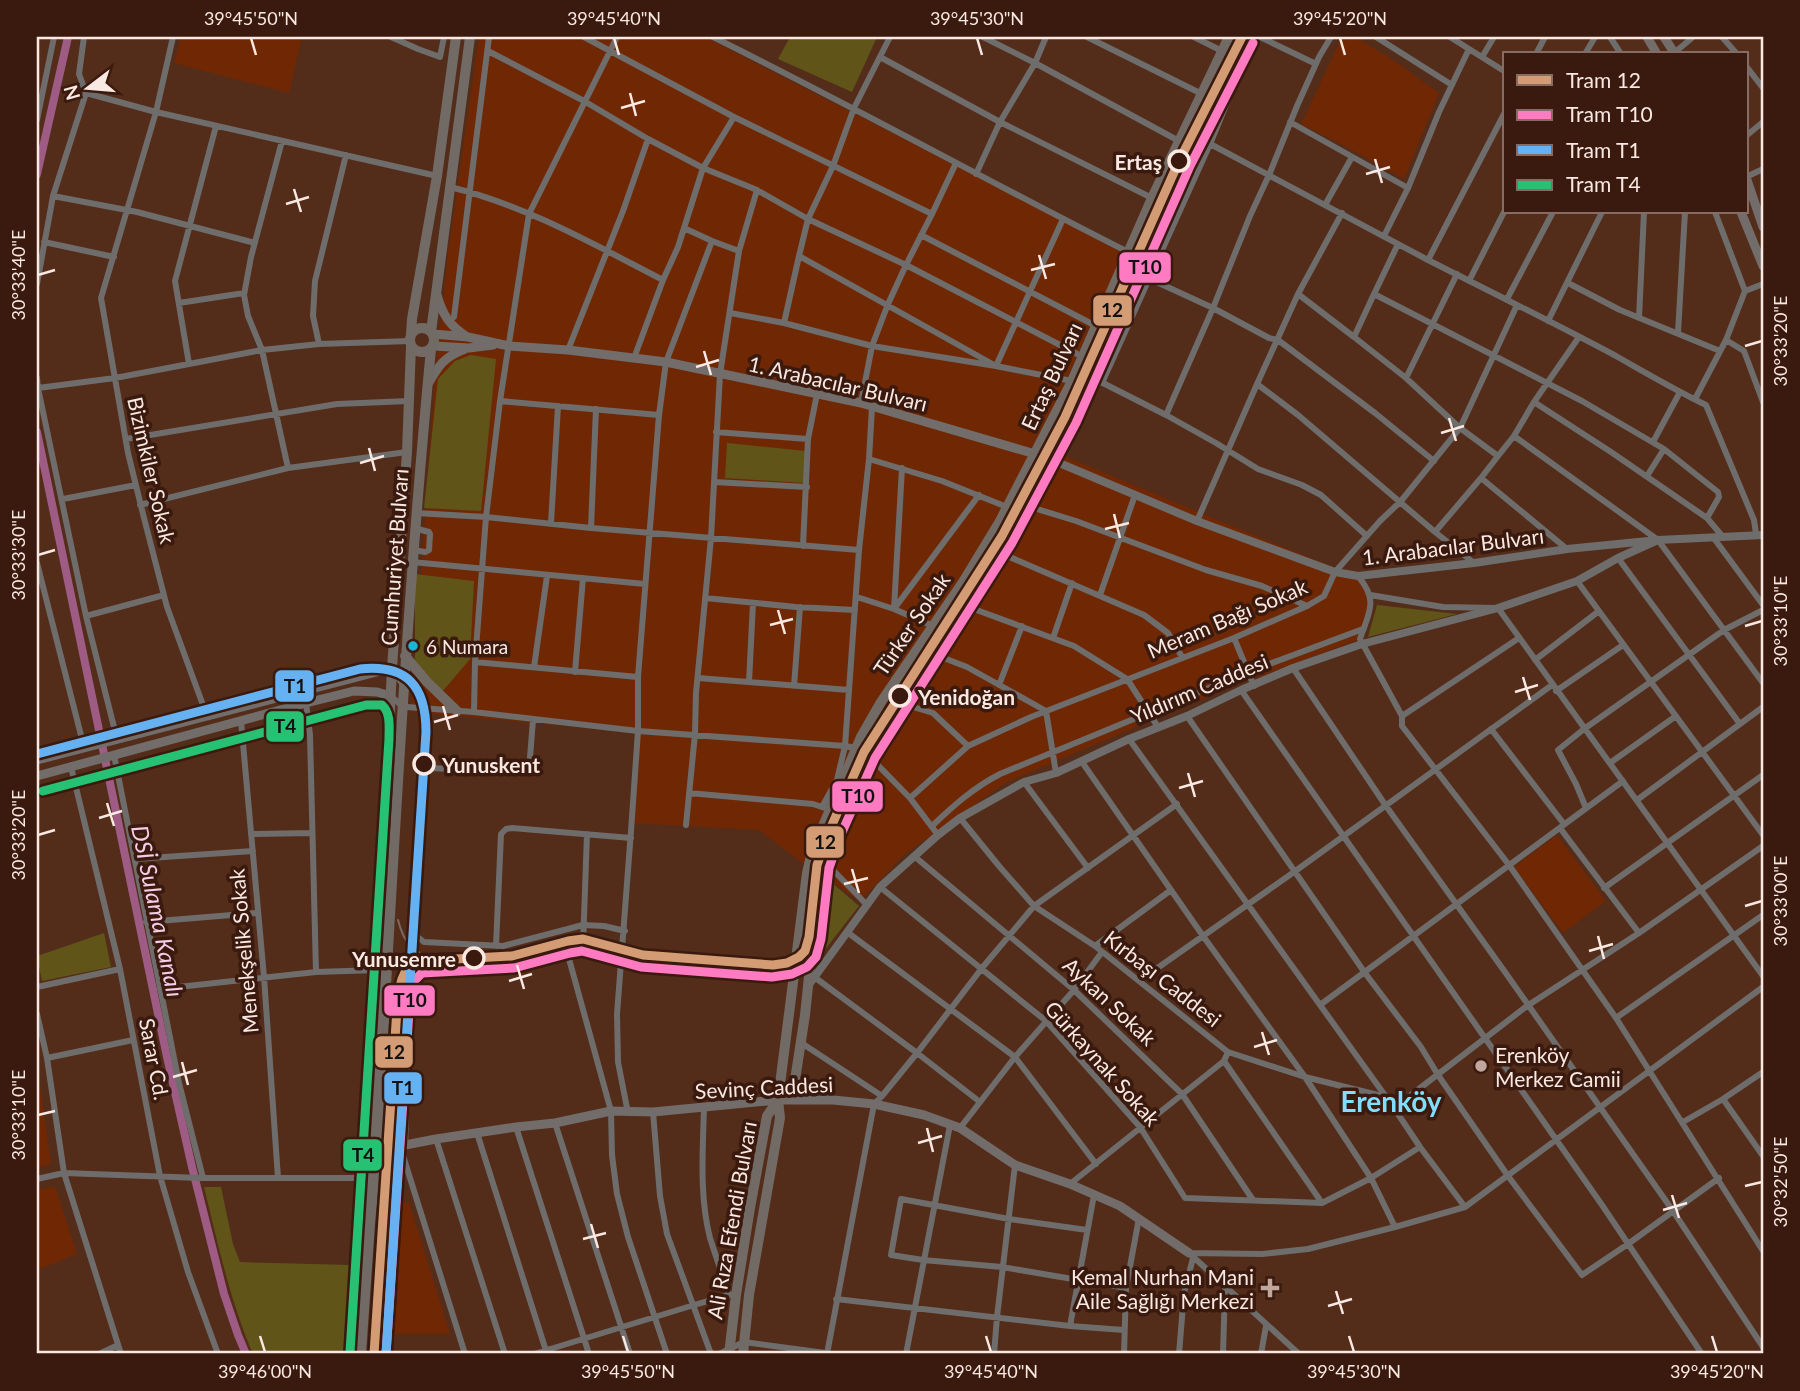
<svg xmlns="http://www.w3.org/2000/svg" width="1800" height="1391" viewBox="0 0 1800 1391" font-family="Lato,sans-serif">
<rect width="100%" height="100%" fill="#532c1a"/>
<path fill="#702804" d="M181,37H302L289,93L174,63Z
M479,37H705L1124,252L1047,423L1036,444L1208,516L1330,566L1354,573L1371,600L1373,611L1363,638L1225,689L1005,783L905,854L860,901L804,864L759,830L629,823L635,732L411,712L436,364L448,253Z
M1342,37H1355L1389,57L1439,93L1404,179L1350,149L1301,124Z
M1557,835L1606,901L1563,933L1514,867Z
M37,1064L51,1164L37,1168Z
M55,1186L77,1254L37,1270V1190Z
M409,1202L450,1334H380L387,1204Z"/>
<path fill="#615419" d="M790,37H877L852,92L778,59Z
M471,355L496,359L481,511L424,508L438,379L455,361Z
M727,443L806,451L804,483L725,478Z
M415,574L474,581L470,659L442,692L415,668Z
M1377,605L1457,614L1368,637Z
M823,875L859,906L816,961Z
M104,933L111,967L42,981L37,956Z
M204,1187H221L233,1244L240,1262L351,1265L345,1354H253C230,1301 218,1244 204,1187Z"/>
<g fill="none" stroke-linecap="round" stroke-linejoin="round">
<path stroke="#9e5b84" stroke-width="8" d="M37,174L68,37
M37,432L167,1057L192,1167L224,1294L238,1335L246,1354"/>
<path stroke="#6e6d6c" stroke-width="6" d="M84,37L79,74L86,93L156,112L173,37
M391,37L418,49L440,57L444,37
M584,37L734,117L932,214
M713,37C853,106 989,182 1128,252
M890,37L854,108L833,166L808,219L799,256L996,366L1063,219
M983,37L1035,63L1179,141
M1087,37L1202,94
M1194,37L1222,51
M1260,37L1316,64
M1376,37L1452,85
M1450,37L1504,71
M1610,37L1621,54
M1722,37L1737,54
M488,51L584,101L648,139L703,168L757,190L808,219L906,265L932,214L956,163
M1674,53L1693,37
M1536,54L1545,37
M1585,54L1595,37
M880,57L1000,122L1152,198
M1482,57L1494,37
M1746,66L1763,88
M37,120L54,37
M1290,122L1408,188
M1746,136L1763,122
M1199,138L1428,260L1504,114
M282,141L251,257L244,295L248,316L262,350L288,468
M976,174L1000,122L1035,63L1046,37
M1746,177L1763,169
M450,187C525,205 595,245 663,280
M53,196L137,212L255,243
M1325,205L1352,157
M1715,212L1745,291
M1342,213L1298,294L1257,384L1298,415L1435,532L1481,478
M684,228L712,241L739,251
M921,235L1096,326
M1384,236L1408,188L1439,112L1469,49
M44,242L114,257
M1398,244L1374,294L1582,401L1664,449L1647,476
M1428,260C1491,292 1554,323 1616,356C1646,373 1675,390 1706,405L1754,520L1756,534
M1137,273L1213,308L1269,338L1278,340L1375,413L1434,461
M1469,281L1504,212
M1568,283L1620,310L1720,351
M37,284L53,196L86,93
M1298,294L1354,337
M1374,294L1354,337L1406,378L1457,274
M1507,299L1553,212
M179,303L244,293
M730,313L784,323L872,346L996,366L1072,381
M454,317L489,37
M1639,318L1644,212
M1548,321L1602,212
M784,323L799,256
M1678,333L1685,212
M1579,337L1534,402L1514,436L1658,540L1763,683
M1726,340L1744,351L1763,402
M319,344L313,316L315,281L346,155
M568,350L623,211L648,139
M634,358L663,280L678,247L703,168L734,117
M189,364L262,350L319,344L410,341
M1091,377L1166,415L1213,308L1250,216L1269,175L1297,106L1319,57L1331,37
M37,378L38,388L115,378L189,364L175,281L216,126
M1406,378L1460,428L1498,456L1514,436
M1102,383L1210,144L1254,37
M37,388H38L86,616L117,739
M1695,399L1726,340L1745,291L1763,284
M500,401L659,415
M1534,402L1611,452L1707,518L1723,537
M861,403L872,346L888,304L906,265L1083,357
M1166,415L1216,443L1258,469L1302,485L1321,495L1367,536
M716,432L808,439
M126,439L337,404L409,401
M1653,442L1680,392
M1664,449L1718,492L1719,497L1707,518
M1498,456L1481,478L1567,549
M869,459L942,481L1007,507
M902,468L894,609L979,495
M714,482L807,487
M63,499L136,485
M140,505L288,468L407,452
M1024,505L1076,521L1206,570L1262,586L1307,606
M416,513L486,517L591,528L859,550
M1197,521L1257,384
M551,523L558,406
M591,528L596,409
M1435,532L1474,563
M1713,537L1763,605
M803,546L808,439L817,394
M413,550L425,552L429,550L430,534L429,532L414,528
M998,552L1144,615L1168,633L1182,657
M1618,558L1740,724
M412,562L645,584
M37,563L84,747
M1358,576C1379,601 1369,612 1360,639L1402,716V726L1509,865L1616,1018L1763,1251
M1577,581L1763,835
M1100,595L1135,495
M1370,595L1443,607L1498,608L1763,976
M857,597L894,609L933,626
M705,598L796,607L855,610
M963,605L1074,646L1127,679L1158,727
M86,616L164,595
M1053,638L1072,583
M1234,638L1254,686
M931,653L967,667L1046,711L1056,773
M1535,660L1599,611
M475,662L638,677
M534,667L547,576
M1293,668L1386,806L1505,972L1673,1211L1763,1347
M575,672L583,578
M698,678L849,690
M749,682L753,603
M999,685L1022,626
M794,686L800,607
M1241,690L1602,1205L1702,1354
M1556,691L1623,645
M391,696L403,707H407L474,712L638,731L845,746L856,748L868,755L910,798L938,835
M306,703L310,735L316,972
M900,703L933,713L968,746
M474,712L475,662L486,517L500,401L529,214L617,37
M207,716L167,607L144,518L128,453L101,298L156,112L437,176
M1187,716L1365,973L1421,1047L1438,1075L1508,1176L1582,1275L1628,1244L1719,1178
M1402,716L1519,638
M533,720L529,770L522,773L431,768L423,771L421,777L411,928L415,935L424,942L503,946L583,925L604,926L625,931
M241,721L264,977L278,1178
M1491,729L1564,824
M1129,739L1394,1108L1420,1147L1465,1207
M114,755L179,1083L203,1178
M1082,762L1203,936L1305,1077L1371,1178L1395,1227
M1610,763L1676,716
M71,767L120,969L160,1176L188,1272L218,1354
M1024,782L1088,868
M689,793L813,804L825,808
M910,798L968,746L1031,717L1234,638L1307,606L1324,596L1335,572L1380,521L1401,501L1460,428L1517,305
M1637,800L1763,707
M822,807L837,780L845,746L859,550L869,459L872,407
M1586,808L1576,784L1558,750L1584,729L1724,630L1763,610
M960,818L999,866L1034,906L1095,946L1228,1052L1305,1077L1386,1097
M686,825L695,734L696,693L711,538L720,374L739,251L757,190
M932,826C953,806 973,788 1000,774L1248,672L1363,629
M1560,828L1639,933
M251,834L312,833
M914,856L1074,990L1182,1094L1253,1200
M135,859L253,851
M823,862L830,867L867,905
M880,887L1046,1021L1140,1127L1185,1198L1322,1203L1371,1178L1420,1147
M1604,888L1763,775
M146,922L257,913
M847,932L1015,1057L1096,1164
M583,945L587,834
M496,946L501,834L506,829L512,828L631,838
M1095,946L1171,890
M566,948L611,1111L612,1155L617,1194L628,1237L667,1354
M817,979L917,1053L980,1102
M1139,981L1294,872L1552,685
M37,987L120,969
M160,989L316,972L378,970
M1320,1005L1623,781
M37,1014L47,1058L64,1173L121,1354
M1616,1018L1763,915
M800,1042L882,1096
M47,1058L133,1040
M1224,1061L1322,1203
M1763,1072L1723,1099L1763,1156
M704,1106C703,1150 699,1195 710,1238C716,1257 723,1276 729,1295
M1394,1108L1527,1006L1639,933L1763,846
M653,1112L660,1196L667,1234L711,1354
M628,1113L618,1062L617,1014L631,831L638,731V677L659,415L666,362L712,241
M1683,1122L1723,1099
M555,1123L630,1354
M516,1127L589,1354
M960,1128L1015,1057L1074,990L1102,952
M477,1133L547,1354
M436,1139L505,1354
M405,1145L410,990L413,981L420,975L432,970L489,965L517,961L577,945H588L622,958
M400,1146L465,1354
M37,1179L64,1173L201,1178H363
M1070,1184L1224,1061L1228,1052
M1087,1230L1009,1219L901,1199L891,1255L923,1260L1002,1267L1126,1288
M1189,1253L1262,1254L1308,1249L1395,1227L1465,1207L1763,987
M1189,1253L1299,1354
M836,1299L1070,1326L1124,1330
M1070,1326L1094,1195
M99,1354L118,1345
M534,1354L694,1305L729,1295H736
M719,1354L744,1342L833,1354
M827,1354L874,1104L882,1096L917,1053L982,968L1034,906L1177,804
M906,1354L950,1125
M994,1354L997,1317L1015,1165
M1124,1354L1126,1288L1139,1218
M1179,1354L1184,1293L1193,1258
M1223,1354L1225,1287
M1261,1354L1266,1326"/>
<path stroke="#6e6d6c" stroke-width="8" d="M1045,457L1197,521L1335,572L1358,576L1474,563L1567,549L1658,540L1763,535
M808,986L880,887L938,835L960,818L1024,782L1056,773L1129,739L1187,716L1241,690L1293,668L1362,644L1498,608L1577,581L1618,558L1658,540"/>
<path stroke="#726d6a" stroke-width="9" d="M1647,37L1657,54
M1664,37L1675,54
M1746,177L1763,227
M1741,212L1763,266
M437,295C442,314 450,326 466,336
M433,334L468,337L509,346L568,350L666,362L861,403L1042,456
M434,346L469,348L493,345
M428,384C439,365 444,357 465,349
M37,760L392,668L403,682
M37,776L306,703L354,691L377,692L391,696
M373,1162L376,1158L400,1146L436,1139L516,1127L555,1123L611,1111L653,1112L778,1100H833L874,1104L924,1115L960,1128L1015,1165L1070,1184L1120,1206L1189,1253"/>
<path stroke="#726a65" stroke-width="10" d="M410 340a12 12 0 1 1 24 0a12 12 0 1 1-24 0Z
M431,332L470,37
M411,334L412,319L437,176L456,37
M405,656L427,682L457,711
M351,1354L374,1049L392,668L407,452L411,346
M361,1354L370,1224L376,1158C392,888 405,618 431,349
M729,1354L736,1295L750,1208L767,1116L778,1100L793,1093L805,1015L819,880L823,862L834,831L869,753L931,653L998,552L1039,475L1049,459L1091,377L1199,138L1246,37
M743,1354L749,1295L780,1118L778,1100L807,873L812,852L861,737L881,702L963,582L1000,521L1072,381L1152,198L1229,37"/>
<path stroke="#7b6a61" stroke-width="2" d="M398,920C404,943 412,953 436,959"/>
<g stroke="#3a1a0e" stroke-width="14">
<path id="tram-1" d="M374,1354L398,994L402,979L406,970L419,961L512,956L568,941L583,939L643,955L773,965L787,963L799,957L805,951L809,937L817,865L828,834L864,752L1002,536L1065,417L1179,161L1242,37"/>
</g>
<g stroke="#3a1a0e" stroke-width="14">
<path id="tram-2" d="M386,1354L410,996L415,980L422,973L514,968L570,953L582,951L641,967L772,977L792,974L807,967L816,957L821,939L829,868L839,839L875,758L1012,543L1076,423L1190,166L1253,43"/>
</g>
<g stroke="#3a1a0e" stroke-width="14">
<path id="tram-3" d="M37,754L360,669C407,664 426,686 426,732L386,1354"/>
</g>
<g stroke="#3a1a0e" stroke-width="14">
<path id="tram-4" d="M43,791L366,705H382C391,713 389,727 389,739L350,1352"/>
</g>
<use href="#tram-1" stroke="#d39c74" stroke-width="9"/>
<use href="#tram-2" stroke="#fe7ac1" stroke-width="9"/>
<use href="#tram-3" stroke="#66b1f2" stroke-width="9"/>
<use href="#tram-4" stroke="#26c172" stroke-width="9"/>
</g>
<path fill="none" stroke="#fae8e2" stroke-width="2.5" d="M251,38L256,55M614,38L619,55M977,38L982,55M1340,38L1345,55M630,93L636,116M621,108L645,101M1375,159L1382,183M1366,174L1390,167M294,189L301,212M286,204L309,197M1039,255L1046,279M1031,270L1055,264M38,275L55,270M1745,346L1762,341M704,351L711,375M696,367L719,360M1449,418L1456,441M1441,433L1464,426M369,448L375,471M360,463L384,456M1114,514L1120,538M1105,529L1129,523M38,555L55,550M778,610L785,634M770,625L793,619M1745,626L1762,621M1523,677L1530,700M1515,692L1538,685M443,706L450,730M434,722L458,715M1188,773L1195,797M1179,788L1203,781M107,803L114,826M99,818L122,811M38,835L55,830M852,869L859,893M844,884L868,878M1745,906L1762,901M1598,936L1604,959M1589,951L1613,944M517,965L524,989M509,981L532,974M1262,1032L1269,1055M1254,1047L1277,1040M182,1062L188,1085M173,1077L197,1070M38,1115L55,1111M927,1128L933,1152M918,1143L942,1136M1745,1186L1762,1182M1672,1195L1679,1218M1663,1210L1687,1203M591,1224L598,1248M583,1239L606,1233M1336,1291L1343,1314M1328,1306L1352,1299M260,1336L265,1352M623,1336L628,1352M986,1336L991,1352M1349,1336L1354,1352M1712,1336L1717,1352"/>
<g fill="#3a1a0e" stroke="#fae8e2" stroke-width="3.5">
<circle cx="1179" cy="161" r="10"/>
<circle cx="900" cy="696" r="10"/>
<circle cx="424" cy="764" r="10"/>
<circle cx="474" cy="958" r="10"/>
</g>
<circle fill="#1ab6d8" stroke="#3a1a0e" stroke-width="2.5" cx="413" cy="646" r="6"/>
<g fill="#c0a69c" stroke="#3a1a0e" stroke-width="2.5">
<circle cx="1481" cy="1066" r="7"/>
<path d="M1266.5 1277.5h7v7h7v7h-7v7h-7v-7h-7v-7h7z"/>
</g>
<g text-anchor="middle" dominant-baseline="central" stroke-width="7" stroke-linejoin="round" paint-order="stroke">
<g font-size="19" fill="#fae8e2" stroke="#3a1a0e" text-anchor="start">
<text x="426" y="646">6 Numara</text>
</g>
<g font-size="21" font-weight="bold" fill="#fae8e2" stroke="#3a1a0e" text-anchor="end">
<text x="1162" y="161">Ertaş</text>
<text x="918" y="696" text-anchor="start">Yenidoğan</text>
<text x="442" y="764" text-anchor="start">Yunuskent</text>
<text x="456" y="958">Yunusemre</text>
</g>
<g font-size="21" fill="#fae8e2" stroke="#3a1a0e">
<text transform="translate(1051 376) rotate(-65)">Ertaş Bulvarı</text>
<text transform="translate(838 383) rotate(13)">1. Arabacılar Bulvarı</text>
<text transform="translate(152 470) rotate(77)">Bizimkiler Sokak</text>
<text transform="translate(1453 546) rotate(-7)">1. Arabacılar Bulvarı</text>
<text transform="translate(394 557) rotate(-86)">Cumhuriyet Bulvarı</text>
<text transform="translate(1227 618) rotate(-23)">Meram Bağı Sokak</text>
<text transform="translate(911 624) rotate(-56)">Türker Sokak</text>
<text transform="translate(1199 688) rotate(-23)">Yıldırım Caddesi</text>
<text transform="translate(243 951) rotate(-95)">Menekşelik Sokak</text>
<text transform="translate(1163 978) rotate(38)">Kırbaşı Caddesi</text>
<text transform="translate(1110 1001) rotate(43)">Aykan Sokak</text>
<text transform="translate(155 1059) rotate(79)">Sarar Cd.</text>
<text transform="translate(1103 1063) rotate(48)">Gürkaynak Sokak</text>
<text transform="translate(764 1087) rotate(-3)">Sevinç Caddesi</text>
<text transform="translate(731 1220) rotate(-80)">Ali Rıza Efendi Bulvarı</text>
</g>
<g font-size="21" fill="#fae8e2" stroke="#3a1a0e" text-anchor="start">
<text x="1495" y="1054">Erenköy<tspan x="1495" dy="24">Merkez Camii</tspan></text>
<text x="1254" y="1276" text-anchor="end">Kemal Nurhan Mani<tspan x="1254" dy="24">Aile Sağlığı Merkezi</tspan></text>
</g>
<g font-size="23" font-style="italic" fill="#f5cde6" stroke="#3a1a0e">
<text transform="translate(158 911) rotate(78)">DSİ Sulama Kanalı</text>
</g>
<g font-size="28" font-weight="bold" fill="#7fdffe" stroke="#3a1a0e">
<text x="1391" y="1101">Erenköy</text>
</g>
</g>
<g stroke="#3a1a0e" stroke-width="2.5">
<rect x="1118" y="251" width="54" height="33" rx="7" fill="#fe7ac1"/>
<rect x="1092" y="294" width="41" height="33" rx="7" fill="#d39c74"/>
<rect x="274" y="669" width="41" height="34" rx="7" fill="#66b1f2"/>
<rect x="265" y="710" width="40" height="33" rx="7" fill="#26c172"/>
<rect x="831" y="780" width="53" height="33" rx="7" fill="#fe7ac1"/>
<rect x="805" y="825" width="40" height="34" rx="7" fill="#d39c74"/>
<rect x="383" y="984" width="53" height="33" rx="7" fill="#fe7ac1"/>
<rect x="374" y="1035" width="40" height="34" rx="7" fill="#d39c74"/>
<rect x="383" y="1071" width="40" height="34" rx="7" fill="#66b1f2"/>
<rect x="342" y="1138" width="41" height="34" rx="7" fill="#26c172"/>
</g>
<g font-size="19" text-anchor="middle" font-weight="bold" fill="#111">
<text x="1145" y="274">T10</text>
<text x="1112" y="317">12</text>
<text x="295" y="693">T1</text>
<text x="285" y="733">T4</text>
<text x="858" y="803">T10</text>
<text x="825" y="849">12</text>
<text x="410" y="1007">T10</text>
<text x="394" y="1059">12</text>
<text x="403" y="1095">T1</text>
<text x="363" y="1162">T4</text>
</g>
<rect width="1800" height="1391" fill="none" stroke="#3a1a0e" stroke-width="77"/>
<rect x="1503" y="52" width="245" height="161" fill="#3a1a0e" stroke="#876c63" stroke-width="2"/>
<rect x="1517" y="75" width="35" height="10" fill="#d39c74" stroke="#876c63" stroke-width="2"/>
<text x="1566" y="88" font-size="21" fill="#fae8e2">Tram 12</text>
<rect x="1517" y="110" width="35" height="10" fill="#fe7ac1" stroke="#876c63" stroke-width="2"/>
<text x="1566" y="122" font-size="21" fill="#fae8e2">Tram T10</text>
<rect x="1517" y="145" width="35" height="10" fill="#66b1f2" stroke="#876c63" stroke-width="2"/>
<text x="1566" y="158" font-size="21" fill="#fae8e2">Tram T1</text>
<rect x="1517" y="180" width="35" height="10" fill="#26c172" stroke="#876c63" stroke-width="2"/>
<text x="1566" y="192" font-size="21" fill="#fae8e2">Tram T4</text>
<g transform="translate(88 88) rotate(254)" stroke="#3a1a0e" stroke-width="5" paint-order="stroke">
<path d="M0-5L12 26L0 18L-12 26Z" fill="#fae8e2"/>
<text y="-10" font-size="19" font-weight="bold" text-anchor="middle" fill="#fae8e2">N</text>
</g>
<rect x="38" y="38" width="1724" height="1314" fill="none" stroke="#fae8e2" stroke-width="2.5"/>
<g font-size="18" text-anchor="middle" fill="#fae8e2">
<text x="251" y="25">39°45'50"N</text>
<text x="614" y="25">39°45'40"N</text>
<text x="977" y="25">39°45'30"N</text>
<text x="1340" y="25">39°45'20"N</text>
<text transform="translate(19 275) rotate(-90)" y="6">30°33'40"E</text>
<text transform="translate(1781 341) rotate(-90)" y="6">30°33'20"E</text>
<text transform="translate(19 555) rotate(-90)" y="6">30°33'30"E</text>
<text transform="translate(1781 621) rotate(-90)" y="6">30°33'10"E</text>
<text transform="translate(19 835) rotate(-90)" y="6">30°33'20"E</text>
<text transform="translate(1781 901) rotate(-90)" y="6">30°33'00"E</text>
<text transform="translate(19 1115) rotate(-90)" y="6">30°33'10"E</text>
<text transform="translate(1781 1182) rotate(-90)" y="6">30°32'50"E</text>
<text x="265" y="1378">39°46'00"N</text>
<text x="628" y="1378">39°45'50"N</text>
<text x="991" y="1378">39°45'40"N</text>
<text x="1354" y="1378">39°45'30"N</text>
<text x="1717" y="1378">39°45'20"N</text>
</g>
</svg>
